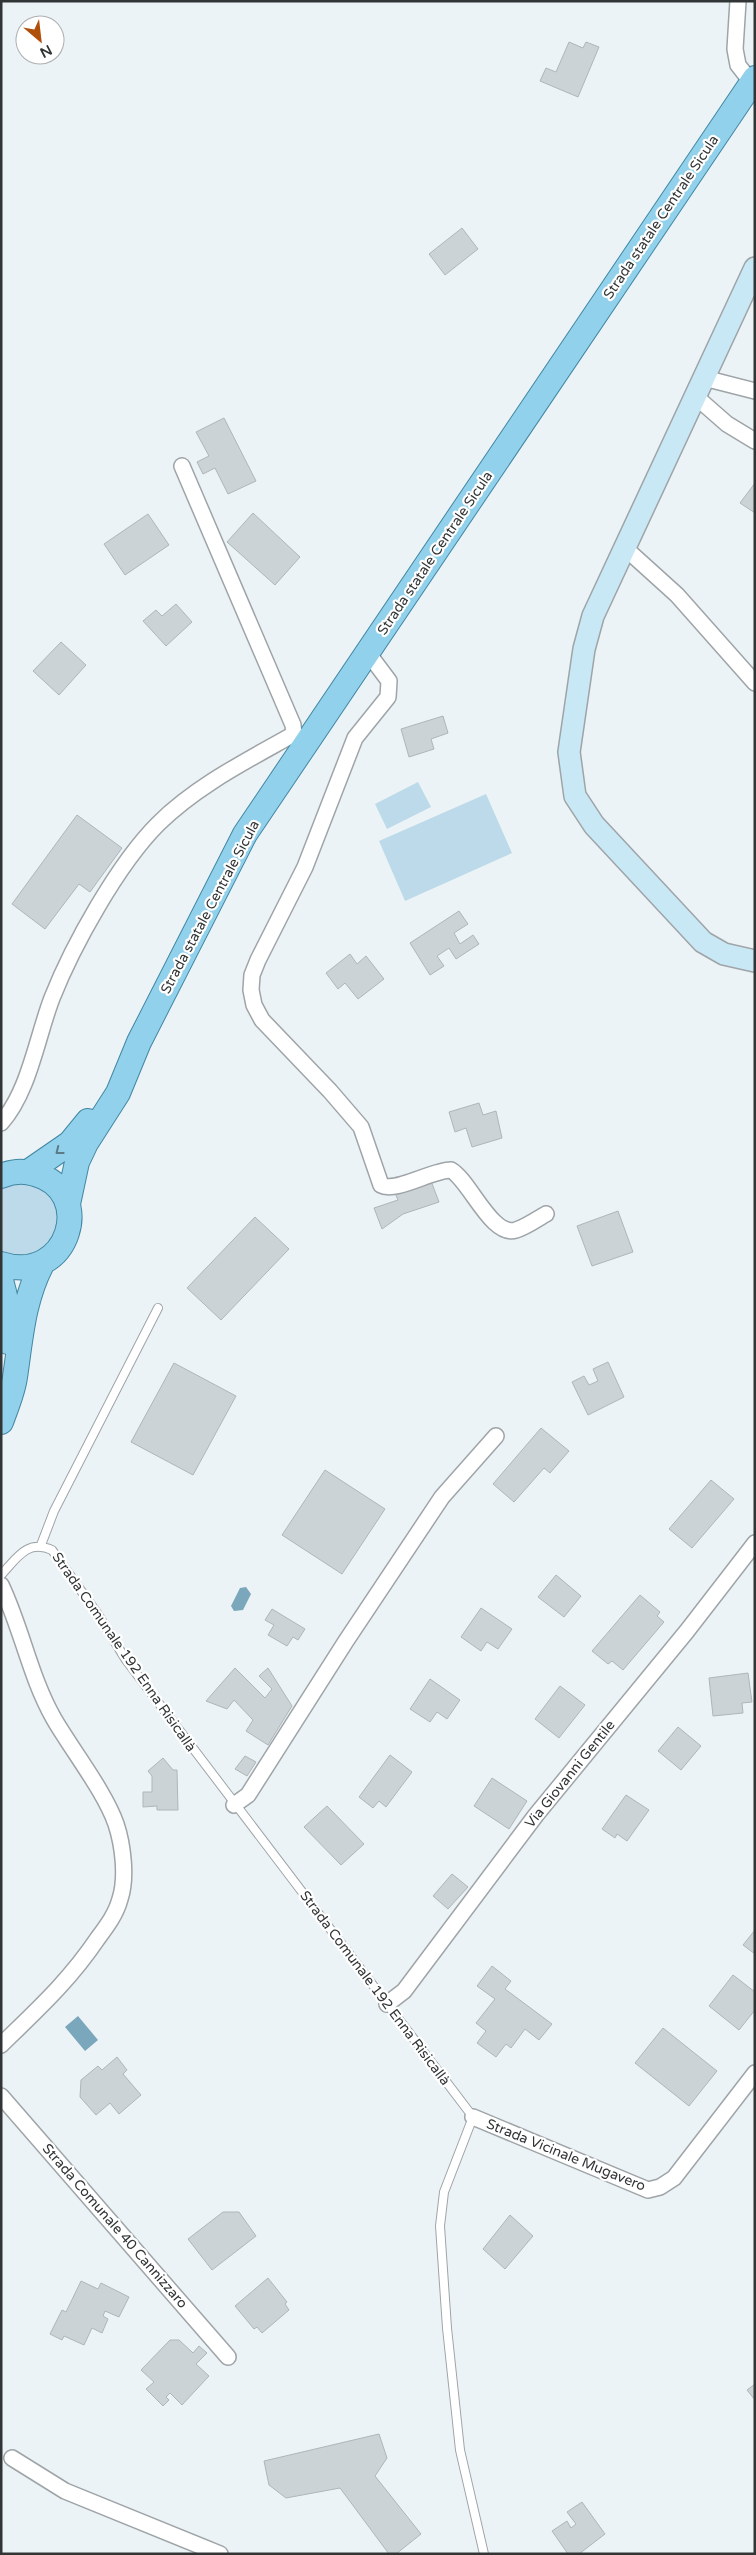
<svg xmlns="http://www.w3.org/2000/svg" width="756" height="2555" viewBox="0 0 756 2555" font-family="'Varela Round',sans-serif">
<rect width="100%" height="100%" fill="#ecf3f6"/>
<path fill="#bcdae9" d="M418,782L431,807L387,829L375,804Z
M486,794L512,853L405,901L379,841Z
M19,1179L54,1194L62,1231L36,1260L1,1257V1185Z"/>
<path fill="#7aa7bc" d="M246,1587L251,1594L243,1610L234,1611L231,1606L240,1588Z
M78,2016L98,2040L85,2051L65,2027Z"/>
<path fill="#ccd3d6" stroke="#afb5b8" d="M569,42L583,48L586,42L599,47L578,97L540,81L546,68L556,72Z
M462,228L478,249L445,275L429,254Z
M224,418L256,481L228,494L215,468L203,474L197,462L209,456L196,432Z
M755,483V513L740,503Z
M253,513L300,557L275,585L227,542Z
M148,514L169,545L125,575L104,544Z
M176,604L192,622L166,646L143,621L156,610L162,616Z
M61,642L86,665L59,695L33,671Z
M443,716L448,733L431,739L434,749L409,757L401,729Z
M77,815L122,848L90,892L79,884L45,929L12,904Z
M459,911L468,924L454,933L460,944L473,935L479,944L456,959L449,948L437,956L444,966L430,975L410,943Z
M350,954L357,964L366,956L384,979L358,999L345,983L338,989L326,973Z
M479,1103L483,1115L496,1111L502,1138L472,1147L466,1128L455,1132L449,1112Z
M431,1181L439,1202L403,1214L382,1229L374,1208L398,1200L395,1193Z
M618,1211L633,1252L592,1266L577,1226Z
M255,1217L289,1249L221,1320L187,1288Z
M608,1362L624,1397L588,1415L572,1382L584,1376L589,1385L598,1381L593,1369Z
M174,1363L236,1396L193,1475L131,1442Z
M541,1428L569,1451L550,1473L544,1468L514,1502L493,1484Z
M325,1470L385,1509L342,1574L282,1535Z
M711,1480L734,1499L692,1548L669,1529Z
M556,1575L581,1596L564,1617L538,1597Z
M640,1595L660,1612L657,1616L664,1622L623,1670L612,1661L608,1664L592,1651Z
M481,1608L512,1629L498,1649L487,1642L481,1651L461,1637Z
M272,1609L305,1629L298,1640L293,1637L287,1646L268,1635L274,1625L265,1620Z
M235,1668L265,1698L272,1689L259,1676L268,1668L292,1706L268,1745L246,1731L253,1720L234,1700L227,1709L206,1701Z
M748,1673L752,1702L742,1703L743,1713L713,1716L709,1678Z
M430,1679L460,1700L447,1719L437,1712L430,1722L410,1709Z
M560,1686L585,1705L559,1738L535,1719Z
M678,1727L701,1746L681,1770L658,1751Z
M390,1755L412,1772L386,1807L379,1801L373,1808L359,1797Z
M245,1756L256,1762L247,1776L235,1769Z
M163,1758L173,1770H177L178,1810H157V1806L143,1807V1792H152V1776L148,1771Z
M492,1778L527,1801L509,1829L474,1806Z
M626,1795L649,1810L627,1841L617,1834L615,1838L602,1829Z
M327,1806L364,1844L341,1865L304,1827Z
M452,1874L468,1887L448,1909L433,1896Z
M755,1930V1954L743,1945Z
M492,1966L511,1981L505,1989L552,2024L539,2040L525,2029L511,2048L506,2044L496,2057L477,2043L486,2031L476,2023L495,1999L477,1986Z
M733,1975L755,1992V2010L739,2030L709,2006Z
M663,2028L717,2071L689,2106L635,2063Z
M117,2057L127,2070L123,2074L141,2095L119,2114L110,2103L96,2115L80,2097L81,2080L98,2066L102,2070Z
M223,2212H239L256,2236L212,2270L188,2239Z
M510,2215L533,2236L505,2269L483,2249Z
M268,2278L287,2302L285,2304L289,2310L262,2333L257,2327L254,2329L235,2306Z
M81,2281L98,2289L101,2283L129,2297L119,2317L105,2311L103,2316L108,2319L102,2333L92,2328L84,2345L64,2336L62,2340L50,2334L62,2310L66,2312Z
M170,2340H179L193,2353L199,2346L207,2353L196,2364L209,2376L182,2405L170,2393L166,2397L169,2400L163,2406L146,2389L154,2382L141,2370Z
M755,2384V2400L747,2390Z
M379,2434L387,2458L375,2476L421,2534L396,2554H389L340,2488L286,2498L269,2485L264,2461Z
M582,2502L605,2534L579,2554H568L552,2531L567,2521L571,2528L576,2524L567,2512Z"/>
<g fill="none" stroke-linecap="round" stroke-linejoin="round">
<g stroke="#9ea4a7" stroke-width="10">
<path id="lane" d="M41,1545L54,1511L158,1308
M1,1575C17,1558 27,1539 52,1550L97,1613L126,1660L473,2117L444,2192L440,2226L447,2328L460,2450L484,2554"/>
</g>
<g stroke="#9ea4a7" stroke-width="18">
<path id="street" d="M738,1L735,49L738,65L752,83
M704,378L755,391
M695,396L727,424L755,441
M182,466L293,725L294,734
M625,548L677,595L755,683
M368,653L389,681L388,697L355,738L305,867L258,960L252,975L251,990L254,1005L262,1020L330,1091L361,1127L381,1185C396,1193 432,1170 451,1170C470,1181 492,1238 516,1230C526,1227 537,1219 546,1214
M1,1123C29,1092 37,1037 52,998C73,945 118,864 158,824C196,786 248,760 294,734L308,742
M1,1585C22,1629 30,1677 54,1719C72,1750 105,1792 116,1824C123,1845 127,1878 120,1899C116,1914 107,1926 98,1938C69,1981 38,2009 1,2045
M234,1805L248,1795L346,1641L442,1497L496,1436
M387,2004L404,1991L536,1815L687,1631L755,1543
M1,2096L228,2357
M473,2117L648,2190L660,2187L674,2178L755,2073
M12,2458L65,2491L220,2554"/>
</g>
<g stroke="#9ea4a7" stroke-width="24">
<path id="secondary" d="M755,268L593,616L584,649L569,752L575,796L594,825L703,942L724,954L755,961"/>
</g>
<g stroke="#4187a3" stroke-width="26">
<path id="primary" d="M28,1172L70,1143L88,1121
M1,1176C13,1171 23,1170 35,1174C97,1191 69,1286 1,1264
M68,1204L77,1162L86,1143L118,1093L139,1042L245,834L755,78
M1,1280C7,1301 11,1321 8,1342
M1,1422C6,1408 13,1392 15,1377C21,1337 23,1301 42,1264"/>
</g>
<use href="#lane" stroke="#fff" stroke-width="8"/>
<use href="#street" stroke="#fff" stroke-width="15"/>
<use href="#secondary" stroke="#c8e8f5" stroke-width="21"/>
<use href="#primary" stroke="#92d1eb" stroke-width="24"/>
</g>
<defs><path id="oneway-chevron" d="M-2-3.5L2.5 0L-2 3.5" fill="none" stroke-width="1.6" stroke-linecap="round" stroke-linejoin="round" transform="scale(1.25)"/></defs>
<use stroke="#5d7b87" href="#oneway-chevron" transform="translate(59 1151) rotate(142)"/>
<g text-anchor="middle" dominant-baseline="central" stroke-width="4.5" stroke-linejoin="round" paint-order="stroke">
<g font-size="14" fill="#323536" stroke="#fff">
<text transform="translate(661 217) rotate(-56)">Strada statale Centrale Sicula</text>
<text transform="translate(435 553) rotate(-56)">Strada statale Centrale Sicula</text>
<text transform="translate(210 907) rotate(-62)">Strada statale Centrale Sicula</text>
<text transform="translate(124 1652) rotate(55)">Strada Comunale 192 Enna Risicallà</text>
<text transform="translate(570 1774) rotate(-51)">Via Giovanni Gentile</text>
<text transform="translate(375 1988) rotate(53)">Strada Comunale 192 Enna Risicallà</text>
<text transform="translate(566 2155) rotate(22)">Strada Vicinale Mugavero</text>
<text transform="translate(115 2226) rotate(49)">Strada Comunale 40 Cannizzaro</text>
</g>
</g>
<rect width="756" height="2555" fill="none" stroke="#323536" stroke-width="5"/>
<g transform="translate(40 40) rotate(152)"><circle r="24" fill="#ffffff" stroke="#adaeaf"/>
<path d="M0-4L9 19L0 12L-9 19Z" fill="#af4f09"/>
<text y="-8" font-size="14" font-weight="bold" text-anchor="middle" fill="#323536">N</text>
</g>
</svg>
